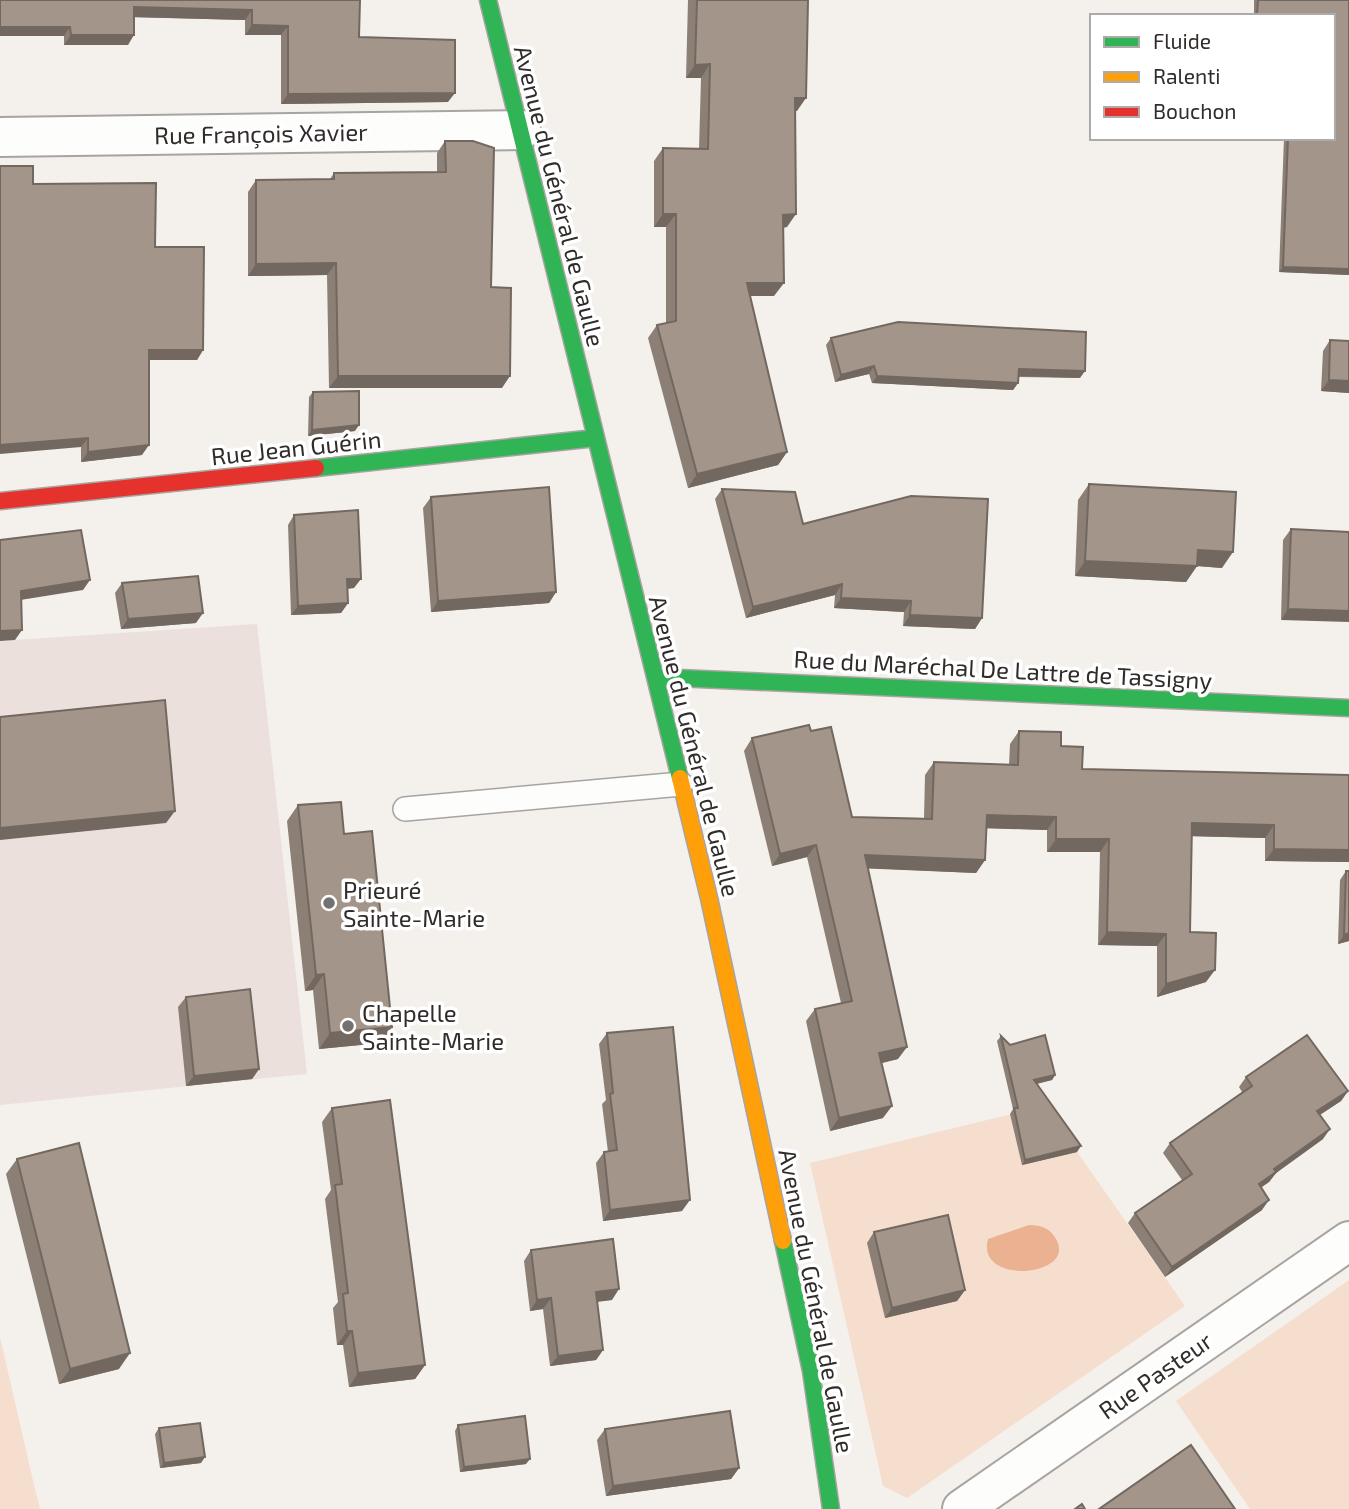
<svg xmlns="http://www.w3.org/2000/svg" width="1349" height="1509" viewBox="0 0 1349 1509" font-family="'Exo 2',sans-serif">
<rect width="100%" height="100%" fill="#f4f0ec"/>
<path fill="#ebe0db" d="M257,624L307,1074L0,1105V641Z"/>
<path fill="#f6decf" d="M1045,1106L1185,1306L907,1498L883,1486L810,1163Z
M1349,1280V1509H1250L1176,1401Z
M0,1337L34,1485L40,1509H0Z"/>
<path fill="#eab291" d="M1029,1225C1041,1225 1050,1228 1056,1239C1078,1277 975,1286 988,1239Z"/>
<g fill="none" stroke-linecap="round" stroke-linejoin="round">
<g stroke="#a7a4a1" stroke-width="26">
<path id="lane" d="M405,809L681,784"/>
</g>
<g stroke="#a7a4a1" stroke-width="42">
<path id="street" d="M0,137L521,130
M962,1509L1349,1241"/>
</g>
<g stroke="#a7a4a1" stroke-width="19">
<path id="fast" d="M488,0L680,778
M316,468L596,438
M655,677L1349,708
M783,1241L811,1371L831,1509"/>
</g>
<g stroke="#a7a4a1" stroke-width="19">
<path id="slow" d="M680,778L709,898L783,1241"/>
</g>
<g stroke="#a7a4a1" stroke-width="19">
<path id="jam" d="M0,501L316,468"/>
</g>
<use href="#lane" stroke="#fdfdfc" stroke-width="23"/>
<use href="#street" stroke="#fdfdfc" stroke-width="38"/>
<use href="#fast" stroke="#30b455" stroke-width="16"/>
<use href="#slow" stroke="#ff9f0a" stroke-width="16"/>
<use href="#jam" stroke="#e5322d" stroke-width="16"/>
</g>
<path fill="#8c8076" d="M0,0H360L359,37L448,102L281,104V35H245V20L134,17L128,45H64V36H0Z
M688,0H808L797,111H795L787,227L783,228L774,296H750L787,452L778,465L688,488L648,338L657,325L666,323V227H654V161L663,148L699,149L701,78H686Z
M1254,0H1349V275L1279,272L1284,138H1333V16H1254Z
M445,141L491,287L502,388H329L327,275L248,276V192L256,180L330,179L334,173L437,172V153Z
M33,184L155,247L203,350L197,360H149L142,455L81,462V447Z
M831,338L1080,378L1019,377L1018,383L1013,390L872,383L869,374L835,382L826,345Z
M1330,340L1349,393L1321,391L1323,351Z
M313,392L355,431L308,436L309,397Z
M1089,484L1222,568L1197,566L1186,582L1075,576L1078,500Z
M722,489L803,524L982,618L975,629L903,626L904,612L834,608L835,595L746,618L715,499Z
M431,497L556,592L549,603L431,612L423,508Z
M294,515L354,588L347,589L348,603L341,613L291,615L288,525Z
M1291,529L1349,532L1281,620L1283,540Z
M122,583L196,623L121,629L115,593Z
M1019,731L1061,746L1082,769L1349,775V862L1265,861V838L1192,836L1190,932L1206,982L1157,997V946L1098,945L1100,852H1047V830L986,828L985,860L976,873L868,868L898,1059L881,1063L883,1118L830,1131L806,1021L815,1009L841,1003L807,857L772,866L744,751L752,738L852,817L924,818L925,775L934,762L1009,765L1010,744Z
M298,805L344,834L392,1027L381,1043L319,1049L313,990L305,991L287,821Z
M1346,871H1349V941L1338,944L1340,880Z
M186,997L259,1069L252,1079L186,1086L178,1007Z
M607,1033L682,1211L603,1221L596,1163L604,1152H608L602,1104L606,1100L599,1044Z
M1001,1036L1010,1045L1055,1075L1052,1080L1037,1084L1077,1152L1022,1165L1010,1114L1013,1109L997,1041Z
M1246,1077L1348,1091L1341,1101L1320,1115L1323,1139L1276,1173L1269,1182L1261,1187L1262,1210L1165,1277L1128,1223L1135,1213L1182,1180L1163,1153L1170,1143L1242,1092L1239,1087Z
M332,1108L425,1365L415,1379L349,1387L343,1345H337L333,1308L338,1302L325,1199L331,1190L322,1122Z
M17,1159L119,1369L59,1384L6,1174Z
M874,1232L965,1290L957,1301L885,1318L867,1243Z
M531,1250L612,1300L597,1301L603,1350L596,1360L550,1366L543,1309L530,1311L524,1261Z
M458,1425L526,1464L460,1472L455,1431Z
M159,1428L201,1463L160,1468L155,1434Z
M605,1429L739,1468L731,1479L606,1496L597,1440Z"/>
<path fill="#726860" d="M134,7L252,10L245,20L127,17Z
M252,25L288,26L281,35H245Z
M0,27H70L64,36H0Z
M71,35H134L128,45H64Z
M710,64L701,78H686L695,65Z
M455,93L448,102L281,104L288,94Z
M795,98H806L797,111L786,112Z
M663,214H676L666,227H654Z
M796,214L787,227L774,228L783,215Z
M336,263L327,275L248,276L256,264Z
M1283,267L1349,269V275L1279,272Z
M747,283H784L774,296H737Z
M149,350H203L197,360H143Z
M874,366L869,374L835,382L841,375Z
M1019,369L1085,371L1080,378L1014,376Z
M338,376H510L502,388H329Z
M877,376L1018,383L1013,390L872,383Z
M1329,380L1349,381V393L1321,391Z
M359,425L355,431L308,436L312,430Z
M88,438L81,447L0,454V445Z
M149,445L142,455L81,462L88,452Z
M787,452L778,465L688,488L697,474Z
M1198,550L1233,552L1222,568L1197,566L1186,582L1075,576L1085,561Z
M347,579H361L354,588L340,589Z
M90,580L83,590L14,601L21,591Z
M842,584L835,595L746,618L753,607Z
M556,592L549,603L431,612L438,601Z
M841,598L911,601L904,612L834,608Z
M348,603L341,613L291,615L298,606Z
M1288,609L1349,611V622L1281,620Z
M203,613L196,623L121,629L128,619Z
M910,615L982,618L975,629L903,626Z
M22,630L15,640L0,641V631Z
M175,811L166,823L0,840V828Z
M987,815L1056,817L1047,830L978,828Z
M1192,823L1274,825L1265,838L1183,836Z
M1056,839H1109L1100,852H1047Z
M816,845L807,857L772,866L780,854Z
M1274,849L1349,850V862L1265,861Z
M865,855L985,860L976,873L856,868Z
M1107,932L1166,934L1157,946L1098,945Z
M1349,933V941L1338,944L1344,935Z
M1215,970L1206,982L1157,997L1166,984Z
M324,974L313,990L305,991L316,975Z
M392,1027L381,1043L319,1049L330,1033Z
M907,1047L898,1059L870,1066L879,1053Z
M259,1069L252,1079L186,1086L194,1076Z
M1055,1075L1052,1080L1030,1085L1034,1080Z
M1348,1091L1341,1101L1310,1121L1317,1111Z
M892,1106L883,1118L830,1131L839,1118Z
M1330,1129L1323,1139L1276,1173L1269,1182L1252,1194L1259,1184L1274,1169Z
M1081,1146L1077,1152L1022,1165L1025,1160Z
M690,1200L682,1211L603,1221L610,1210Z
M1269,1200L1262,1210L1165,1277L1172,1267Z
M619,1289L612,1300L589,1303L596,1292Z
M965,1290L957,1301L885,1318L892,1308Z
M551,1298L543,1309L530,1311L537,1300Z
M347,1331H352L343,1345H337Z
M603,1350L596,1360L550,1366L558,1356Z
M130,1353L119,1369L59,1384L70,1369Z
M425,1365L415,1379L349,1387L358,1373Z
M205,1457L201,1463L160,1468L164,1463Z
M530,1459L526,1464L460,1472L464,1467Z
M739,1468L731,1479L606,1496L613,1486Z"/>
<path fill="#a39589" stroke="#726860" stroke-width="2" d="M0,0H360L359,37L455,40V93L288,94V26L252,25V10L134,7V35H71L70,27H0Z
M697,0H808L806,98H795L796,214L783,215L784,283H747L787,452L697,474L657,325L676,321V214H663V148L708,149L710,64L695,65Z
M1258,0H1349V269L1283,267L1288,138H1333V16H1257Z
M445,141H473L494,148L491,287L511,288L510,376H338L336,263L256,264V180L334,179V173L446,172Z
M0,166H33V184L156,183L155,247H204L203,350H149V445L88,452V438L0,445Z
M898,322L1086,332L1085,371L1019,369L1018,383L877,376L874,366L841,375L831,338Z
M1330,340L1349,341V381L1329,380Z
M359,391V425L312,430L313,392Z
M1089,484L1236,492L1233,552L1198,550L1197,566L1085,561Z
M549,487L556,592L438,601L431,497Z
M722,489L795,492L803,524L911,496L988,499L982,618L910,615L911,601L841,598L842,584L753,607Z
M358,510L361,579H347L348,603L298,606L294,515Z
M1291,529L1349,532V611L1288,609Z
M81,530L90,580L21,591L22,630L0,631V540Z
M198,576L203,613L128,619L122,583Z
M165,700L175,811L0,828V717Z
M809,725L811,731L831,727L852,817L932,819L934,762L1018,765L1019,731L1061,732V746L1083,747L1082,769L1349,775V850L1274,849V825L1192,823L1190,932L1216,933L1215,970L1166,984V934L1107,932L1109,839H1056V817L987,815L985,860L865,855L907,1047L879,1053L892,1106L839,1118L815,1009L852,1001L816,845L780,854L752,738Z
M341,802L344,834L372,831L392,1027L330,1033L324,974L316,975L298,805Z
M1346,871H1349V933L1344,935Z
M250,989L259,1069L194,1076L186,997Z
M673,1027L690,1200L610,1210L604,1152L617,1150L610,1094L613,1093L607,1033Z
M1045,1035L1055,1075L1034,1080L1081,1146L1025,1160L1014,1108H1018L1001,1036L1010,1045Z
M1307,1035L1348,1091L1317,1111L1330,1129L1274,1169L1276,1172L1259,1184L1269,1200L1172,1267L1135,1213L1192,1174L1170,1143L1252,1086L1246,1077Z
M390,1100L425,1365L358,1373L352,1331H347L343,1294L348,1293L335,1185L342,1184L332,1108Z
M79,1143L130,1353L70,1369L17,1159Z
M948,1215L965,1290L892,1308L874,1232Z
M613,1239L619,1289L596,1292L603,1350L558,1356L551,1298L537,1300L531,1250Z
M730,1411L739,1468L613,1486L605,1429Z
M525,1416L530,1459L464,1467L458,1425Z
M200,1423L205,1457L164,1463L159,1428Z
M1191,1445L1235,1509H1099Z
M1082,1504L1085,1509H1075Z"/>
<g fill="#75716e" stroke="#fff" stroke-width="2.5">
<circle cx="329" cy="903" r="7"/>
<circle cx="348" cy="1026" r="7"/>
</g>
<g text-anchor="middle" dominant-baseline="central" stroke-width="7" stroke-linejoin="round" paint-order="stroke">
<g font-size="24" fill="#302c2a" stroke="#fff">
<text transform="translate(261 133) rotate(-1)">Rue François Xavier</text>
<text transform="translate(560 196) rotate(76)">Avenue du Général de Gaulle</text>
<text transform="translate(296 447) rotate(-6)">Rue Jean Guérin</text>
<text transform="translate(1003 669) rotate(3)">Rue du Maréchal De Lattre de Tassigny</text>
<text transform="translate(695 746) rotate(76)">Avenue du Général de Gaulle</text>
<text transform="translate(817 1301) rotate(79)">Avenue du Général de Gaulle</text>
<text transform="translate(1155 1375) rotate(-35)">Rue Pasteur</text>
</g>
<g font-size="24" fill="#302c2a" stroke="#fff" text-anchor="start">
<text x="343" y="889">Prieuré<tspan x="343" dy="28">Sainte-Marie</tspan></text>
<text x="362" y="1012">Chapelle<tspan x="362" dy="28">Sainte-Marie</tspan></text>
</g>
</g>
<rect x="1090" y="14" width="245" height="126" fill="#ffffff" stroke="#acabaa" stroke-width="2"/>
<rect x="1104" y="37" width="35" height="10" fill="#30b455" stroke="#acabaa" stroke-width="2"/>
<text x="1153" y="49" font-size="21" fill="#302c2a">Fluide</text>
<rect x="1104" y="72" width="35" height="10" fill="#ff9f0a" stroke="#acabaa" stroke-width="2"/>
<text x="1153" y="84" font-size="21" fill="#302c2a">Ralenti</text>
<rect x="1104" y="107" width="35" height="10" fill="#e5322d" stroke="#acabaa" stroke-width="2"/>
<text x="1153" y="119" font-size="21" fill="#302c2a">Bouchon</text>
</svg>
